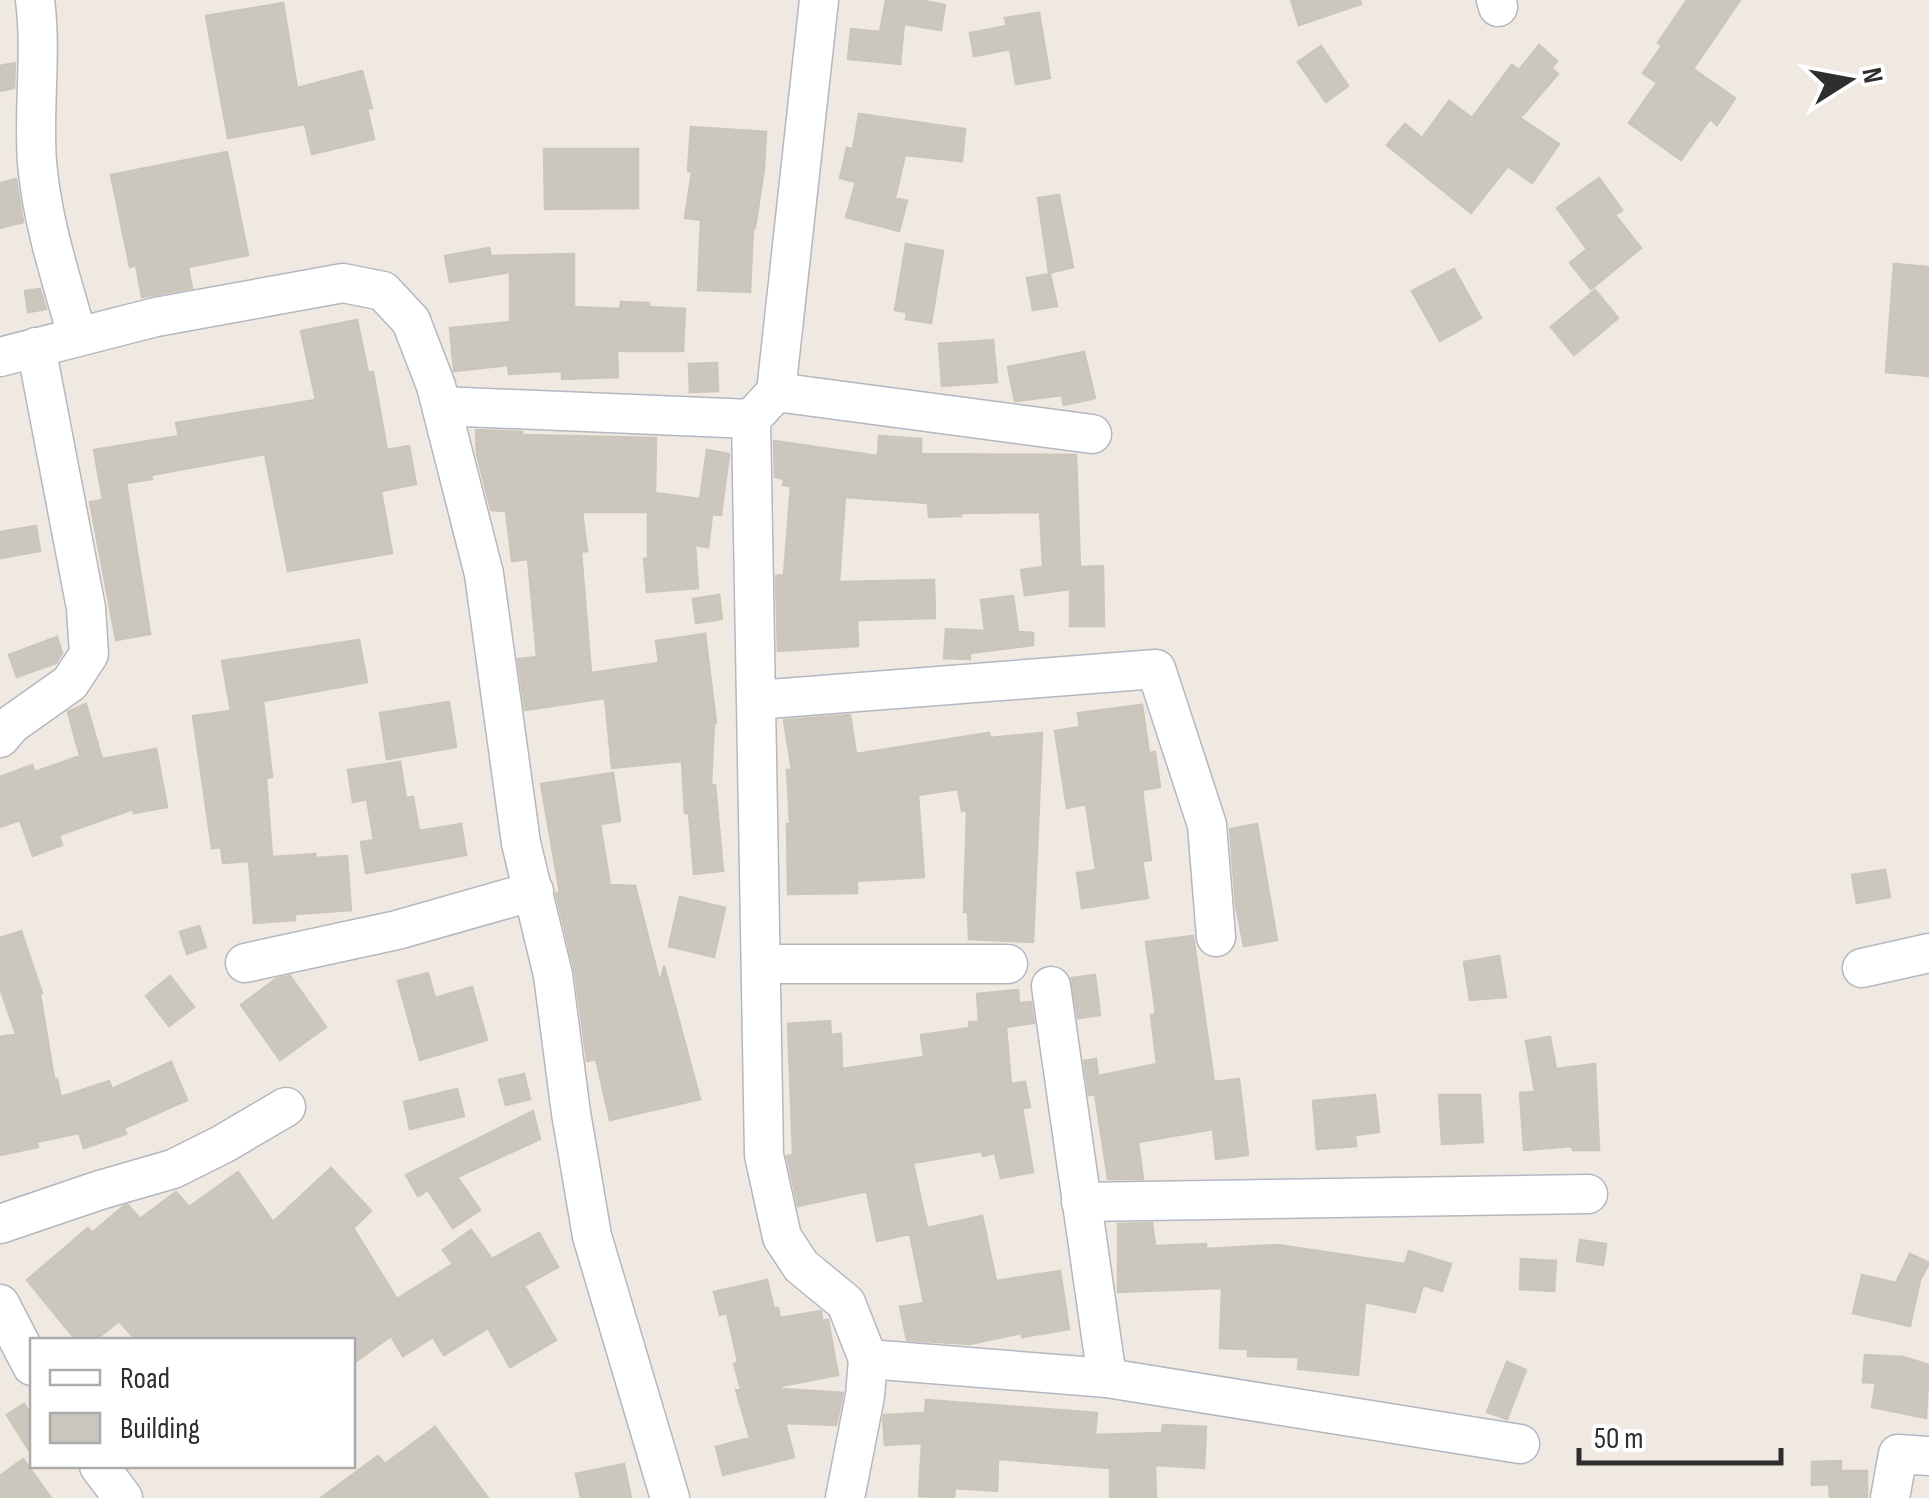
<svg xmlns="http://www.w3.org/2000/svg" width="1929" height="1498" viewBox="0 0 1929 1498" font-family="'Sofia Sans Condensed',sans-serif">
<rect width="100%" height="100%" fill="#efe9e1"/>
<path fill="#cbc7bf" stroke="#cbc5ba" stroke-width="2.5" d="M886,0H918L945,5L941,30L904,24L900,64L848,59L851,29L880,32Z
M1291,0H1360L1361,4L1299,25Z
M1687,0H1740L1693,69L1735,98L1717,125L1710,119L1681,160L1629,123L1657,83L1643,73L1662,46L1658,43Z
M283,3L297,88L362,71L372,108L367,109L374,139L312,154L305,124L228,138L206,16Z
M1039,13L1050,78L1016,84L1010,49L974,56L970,33L1007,26L1005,18Z
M1539,45L1557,61L1551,68L1558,74L1520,118L1559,144L1532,183L1508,166L1471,213L1387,145L1405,124L1422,138L1449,101L1472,118L1512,65L1519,70Z
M1321,46L1348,86L1326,102L1298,62Z
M15,63L14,88L0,91V66Z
M859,114L965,129L962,161L905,155L895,198L907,201L899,231L846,217L856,182L840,178L847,148L853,149Z
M691,127L766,132L764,169L755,228H753L750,292L698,290L701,220L685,218L692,172L688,171Z
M544,149H638V208L545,209Z
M227,152L248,255L188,267L192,288L142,297L136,265L130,267L111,175Z
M1599,178L1622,210L1615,215L1641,248L1591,289L1570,263L1587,249L1557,208Z
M16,179L23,222L0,228V183Z
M1059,195L1073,267L1049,273L1038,198Z
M906,244L943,251L931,323L906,319L907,312L895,310Z
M489,248L491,256L574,254V307L620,309L621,302L649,303V307L685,309L683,351H617L618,377L562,379V371L509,374L508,365L454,371L450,328L510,322V272L450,282L445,256Z
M1894,264L1929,267L1928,376L1886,372Z
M1454,269L1481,318L1440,341L1412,291Z
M1050,274L1057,306L1033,310L1027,278Z
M40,289L46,309L28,312L25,291Z
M1595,290L1618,318L1574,355L1551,327Z
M357,320L368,373L373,372L387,450L409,446L416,484L381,491L392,553L288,571L265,454L151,475L152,479L126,483L150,634L116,640L90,502L103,500L94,450L179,436L176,423L316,400L301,331Z
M993,340L997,382L942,386L939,344Z
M1084,352L1095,398L1064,405L1062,395L1015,401L1008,367Z
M717,363L718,391L690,392L689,364Z
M476,430L522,432V435L656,438L655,493L700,499L707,450L729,454L721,515L712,514L708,547L695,545L698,588L647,592L644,559L648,558V512H582L587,551L581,552L591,673L659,663L656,641L705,634L716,723H714L711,785H715L723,871L694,874L689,813H685L682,761L612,768L605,698L525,710L518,659L537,657L528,559L512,561L506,511L491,510L477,454Z
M879,436L921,439V454L1076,455L1080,567L1103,566L1104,626H1070V589L1025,595L1021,570L1043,567L1040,512L961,513V516L929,517L928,503L845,497L839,582L934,580L935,618L857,620L858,646L778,651L776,576L784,575L791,486L783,485L784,479L775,477L774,441L878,456Z
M36,526L40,551L0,558V532Z
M719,595L722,619L696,623L693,599Z
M1013,596L1018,632L1033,633V645L970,653V659L944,658L946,629L985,631L981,600Z
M57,637L62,653L56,663L17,677L9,655Z
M359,640L367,682L263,701L272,777L266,778L272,857L315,854L316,858L347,856L351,910L295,914V920L254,923L249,861L223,863L221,847L212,848L193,716L231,711L222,661Z
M449,702L456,747L387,759L380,713Z
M86,704L102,759L156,749L167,807L134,813L133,809L59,835L62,845L33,856L20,820L0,827V777L32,765L35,772L80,756L68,712Z
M1142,705L1149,753L1155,752L1160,787L1142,790L1151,860L1142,861L1148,898L1082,908L1077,873L1096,870L1086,804L1067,808L1055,731L1080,727L1078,713Z
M850,715L856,754L982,734L989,733L990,738L1042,733L1033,942L969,939L968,912H964L967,810L962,811L958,789L918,795L924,877L857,881V893L788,894L787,824L790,823L787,770H792L784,720Z
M400,762L406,798L413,797L419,831L461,824L466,855L366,873L361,842L374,840L367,799L353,802L348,770Z
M613,773L620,821L600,824L610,885L635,886L660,983L664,966L700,1099L610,1120L596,1059L587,1061L575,972L556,893H560L541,784Z
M1257,824L1277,940L1244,946L1236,906L1230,829Z
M1885,870L1890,897L1857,903L1852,875Z
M680,897L725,908L714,957L669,946Z
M199,926L206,947L187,954L180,932Z
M21,931L42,993L40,994L54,1079H57L61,1097L109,1081L112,1089L171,1062L187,1100L124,1128L126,1134L84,1148L79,1133L36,1142L38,1147L0,1155V1037L16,1034L0,988V938Z
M1193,936L1214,1082L1239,1079L1248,1155L1216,1159L1213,1129L1138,1142L1143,1179H1108L1095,1094L1089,1095L1084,1061L1096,1059L1098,1076L1157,1064L1151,1015L1156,1014L1146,942Z
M1499,956L1506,997L1470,1000L1464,962Z
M428,973L435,998L472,987L487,1040L420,1060L398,981Z
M1095,975L1100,1015L1078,1018L1071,978Z
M170,976L194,1007L169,1026L146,996Z
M290,976L326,1027L280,1060L241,1005L276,979Z
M1018,990L1019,1003L1031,1002L1034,1023L1006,1027L1011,1084L1025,1082L1030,1107L1022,1108L1033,1172L1001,1178L995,1153L983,1156L982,1151L913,1163L927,1228L982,1216L996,1281L1060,1271L1069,1329L1022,1337V1333L970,1344L907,1340L900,1307L924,1303L910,1234L877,1241L867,1191L798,1206L787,1156L793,1155L788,1024L830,1021L831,1035L841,1034L842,1069L924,1057L921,1035L970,1028L969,1022H979L977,994Z
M1550,1037L1556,1069L1595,1064L1599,1150H1573L1572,1146L1524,1150L1520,1093L1535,1092L1526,1041Z
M524,1074L530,1099L506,1105L499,1080Z
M457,1089L464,1116L410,1129L404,1102Z
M1375,1095L1379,1132L1355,1135L1356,1146L1317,1149L1313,1101Z
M1439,1095H1480L1483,1142L1442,1144Z
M533,1111L540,1139L457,1177L480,1210L453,1228L428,1190L418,1196L406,1175Z
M331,1168L371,1211L353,1228L397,1299L453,1264L443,1250L471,1230L492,1259L539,1233L558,1267L524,1286L556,1340L510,1367L488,1328L444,1355L433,1337L403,1356L391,1336L352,1364V1340H136L119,1321L95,1340H76L27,1280L88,1228L92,1233L124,1206L128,1205L140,1219L176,1192L189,1207L238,1172L273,1222Z
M1152,1223L1155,1246L1206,1244V1249L1278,1245L1405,1264L1409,1251L1451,1264L1442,1291L1423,1285L1415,1312L1365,1302L1358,1375L1298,1369L1299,1357L1248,1356V1349L1220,1348L1222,1288L1118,1292V1224Z
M1580,1240L1606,1244L1603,1265L1577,1261Z
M1910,1254L1929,1263L1920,1280L1910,1326L1853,1313L1862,1275L1896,1283Z
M1521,1259L1556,1261L1554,1291L1520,1289Z
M767,1280L774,1309L778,1308L780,1318L821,1311L822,1321L828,1320L838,1375L781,1386V1389L843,1393L836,1425L785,1423L794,1457L723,1475L716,1447L750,1438L736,1390L741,1389L734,1364L738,1362L727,1313L720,1315L714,1292Z
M1865,1355L1903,1357L1929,1365L1926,1418L1872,1407L1876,1383L1863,1382Z
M1507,1362L1526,1370L1507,1419L1487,1412Z
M926,1400L1097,1413L1095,1435L1162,1433L1163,1425L1206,1427L1204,1468L1155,1465L1156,1498H1110V1468L998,1459L997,1491L955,1488L954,1498L919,1496L922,1443L885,1445L883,1419L884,1415L925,1413Z
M24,1404L32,1416V1455L7,1415Z
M435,1427L488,1498H321L378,1456L385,1464Z
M23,1459L51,1498H0V1476Z
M1841,1461V1471H1867V1498H1830L1829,1484L1812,1485V1462Z
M624,1464L631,1498H581L576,1474Z"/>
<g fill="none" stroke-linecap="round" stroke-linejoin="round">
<g stroke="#b4b7c1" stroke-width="41">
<path id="minor" d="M35,0C42,54 33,108 37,162C42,222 61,278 77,335
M819,0L776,392L751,419L764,1155L782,1237L801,1266L846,1303L868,1359L865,1396L845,1498
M1496,0L1498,7
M0,357L156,317L343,283L383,291L411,321L436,386L484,574L521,843L553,975L571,1113L592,1236L670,1498
M776,392L1092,434
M441,406L751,419
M756,700L1156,669L1207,825L1216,937
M0,738L12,724L70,683L89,654L86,608L36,347
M245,963L397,930L534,891
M763,964H1008
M1862,968L1929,953
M1051,986L1107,1378
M1081,1202L1588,1194
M0,1224L100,1190L173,1169L223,1144L286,1107
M0,1304L32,1366
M868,1359L1107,1378L1520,1444
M99,1466L123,1498
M1890,1498L1898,1454L1929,1456"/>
</g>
<use href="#minor" stroke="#fff" stroke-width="38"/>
</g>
<rect x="30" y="1338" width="325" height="130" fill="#ffffff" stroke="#ababab" stroke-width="2.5"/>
<rect x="50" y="1370" width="50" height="15" fill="#ffffff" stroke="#ababab" stroke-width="2.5"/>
<text x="120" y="1388" font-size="30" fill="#2e2e2e">Road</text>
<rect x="50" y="1413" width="50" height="30" fill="#cbc7bf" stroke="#ababab" stroke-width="2.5"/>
<text x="120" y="1438" font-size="30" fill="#2e2e2e">Building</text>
<g transform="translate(1849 80) rotate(79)" stroke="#ffffff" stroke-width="8" paint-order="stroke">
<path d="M0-8L18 38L0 25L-18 38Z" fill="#2e2e2e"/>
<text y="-15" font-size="28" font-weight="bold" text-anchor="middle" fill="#2e2e2e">N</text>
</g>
<path d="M1579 1448v15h202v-15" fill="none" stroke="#2e2e2e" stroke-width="5"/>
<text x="1594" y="1448" font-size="30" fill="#2e2e2e" stroke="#ffffff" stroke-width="8" paint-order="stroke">50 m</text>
</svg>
